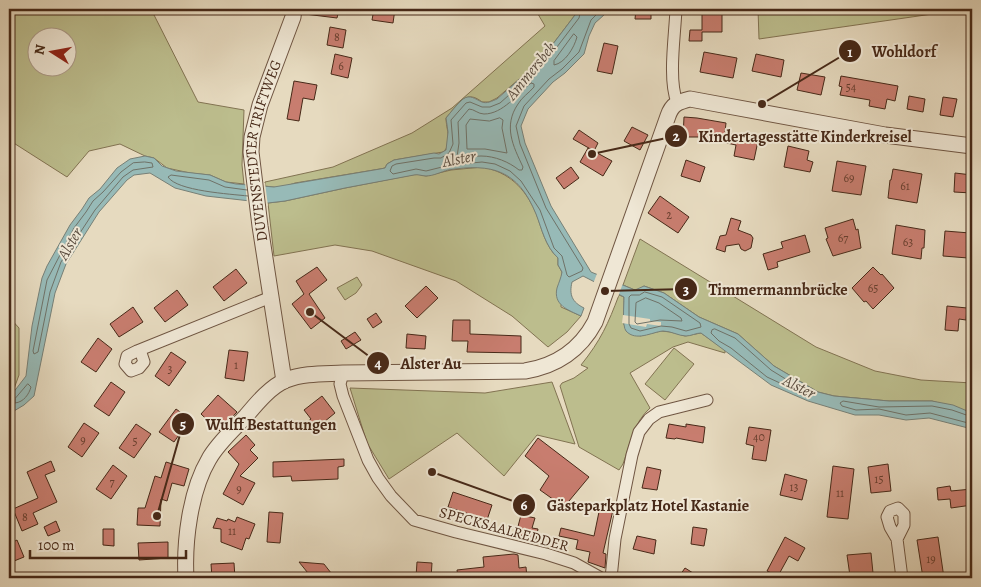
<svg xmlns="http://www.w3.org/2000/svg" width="981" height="587" viewBox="0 0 981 587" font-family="Alegreya,serif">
<rect width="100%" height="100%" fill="#e6dabf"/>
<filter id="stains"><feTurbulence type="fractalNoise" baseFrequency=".004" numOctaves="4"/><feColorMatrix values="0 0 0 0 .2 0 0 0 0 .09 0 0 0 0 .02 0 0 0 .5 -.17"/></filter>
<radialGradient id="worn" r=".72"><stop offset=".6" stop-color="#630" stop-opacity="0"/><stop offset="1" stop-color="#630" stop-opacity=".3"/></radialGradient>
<path fill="#bcbd8d" stroke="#827352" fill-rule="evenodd" d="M9,9H151L198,102L244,110L242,165L244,184L226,182L210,175L190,173L167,168L154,158L145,156L120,144L89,151L67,177L9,140ZM38,38H68V68H38Z
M535,9H576L575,15L540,61L497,98L489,102H482C465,88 457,106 446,118C446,129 453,144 443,152L394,160L387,164L385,168L380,169L295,183L280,188L265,186V182L333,167L412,133L452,108L545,26Z
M758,9H967L759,39Z
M482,167C509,172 525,188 536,213C542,229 545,246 558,258V265L562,272L561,307L581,316L567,332L548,347L512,316L456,281L372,251L335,245L274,256L268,203L285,201L345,188L417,174L426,176L451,170Z
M640,239L816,347L875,371L921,380L972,383V413L932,401H889L834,396L818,392L774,366L738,334L699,317L664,293L644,286L637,291L623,285Z
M357,277L362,285L356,293L345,300L337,288Z
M619,295L624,297V325L640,336L661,331L671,332L685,336L701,333L725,350V353L688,342L673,347L630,373L650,408C634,422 630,444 623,464L619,470L579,447L560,386L562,383L574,378L588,368L581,365C601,340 608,324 619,295Z
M9,317L19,328V375L11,397L9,398Z
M674,348L694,364L665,400L645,384Z
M552,382L575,444L537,435L504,476L457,433L389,479L367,443L350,388L485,393Z"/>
<path fill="#97bab7" stroke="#778077" d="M576,9H607L604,15L595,23L589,36L584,54L565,73L553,82L528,109L521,126L525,143L551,206L591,272L635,290L644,286L664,293L699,317L738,334L774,366L818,392L834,396L889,401H932L953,405L972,413V429L929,418L906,420L879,415H855L808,401L771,385L701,333C696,333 691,336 686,336C679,336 671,331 663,331C652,332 636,342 626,331C622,326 624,305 624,297L583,276L572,282C569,295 572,302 584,308L581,316C568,310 553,305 557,288C559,282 561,278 562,272L558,265V258C545,246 542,229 536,214C518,170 492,163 448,170C441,172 433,176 426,176C422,176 418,174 414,175L345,188L285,201L268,203L206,196L175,188L150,173L134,175L127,180L99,212L66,264L55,293L34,396L24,405L9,414V398L26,376L32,326L42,278L47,266L70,225L82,209L89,198L100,189L117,168L130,159L145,156L154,158L162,166L176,171L210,175L226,182L236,184L274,187L380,169L385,168L387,164L394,160L434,153L439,154L446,150L448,132L446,118C451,112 457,104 463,99C470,94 475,99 482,102C487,104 492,101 497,99L540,61L575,15Z"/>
<path fill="#e6dabf" d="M245,182L265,183L268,206L247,204Z
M598,271L623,283L618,297L593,284Z
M623,315L650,319V321L661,322V326L647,324L646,327L622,323Z"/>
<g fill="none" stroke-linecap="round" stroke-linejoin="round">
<path stroke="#6f7268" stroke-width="1" d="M581,9L579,18L544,64L500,103L490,107H482L470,102L466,103L451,120L453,144L449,153L441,158H434L396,164L392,166L390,171L393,174L416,169L426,171L450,165L482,162L495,164L510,171L521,181L540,210L554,248L562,256L567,275L569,277L582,271L583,268L546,208L520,144L516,126L524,106L549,79L562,69L579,52L591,20L602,9
M574,34L577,37C574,48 565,63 554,65V61Z
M531,83L534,84V87C529,93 522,97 518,104C503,126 513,146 523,167L522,170H519C509,162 495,156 481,156C473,156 465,158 457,157L459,143L458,122L469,109C474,109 478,114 484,114C503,114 517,94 531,83Z
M500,118L503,120L502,128L507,153L485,149H467L466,125L470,119L489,121Z
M145,162L152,163L153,167L133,170L123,177L95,210L70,248L61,262L50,292L38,352L34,354L33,351L47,280L74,228L86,212L93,201L103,192L121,172L133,163Z
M247,190L225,187L209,180L171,175L168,177C177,191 230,194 248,196
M645,292L662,297L700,323L701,327L686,331L672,327L661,326L640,331L631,328L629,324V297L631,295H639Z
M646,298L659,303L681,318L682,321L660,320L637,324L635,322L636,303Z
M715,329L735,338L771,370L797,386L798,389L795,390L767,377L731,348L719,341L711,333L712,330Z
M28,384L31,387C29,394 24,402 15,403V399Z
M972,417L952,410L932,406L879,407L843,401L840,403L842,406L856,410L879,409L906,415L930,413L972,424"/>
</g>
<path fill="#c87d6f" stroke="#472918" d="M305,9H339L337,18L305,14Z
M374,9H395L393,23L372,20Z
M636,9H651V19H635Z
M702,9H722V32H702V41H689L690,30H702Z
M330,27L346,30L343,48L327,45Z
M604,43L618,46L612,74L597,71Z
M704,52L737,58L733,78L700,72Z
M335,54L352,58L348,78L331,74Z
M756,54L784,60L781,77L752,71Z
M801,73L825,77L821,95L797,90Z
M841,76L898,86L895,101L887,99L885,109L869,106L870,100L840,95L842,87L839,86Z
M294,81L317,85L314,100L303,98L299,121L287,119Z
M909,96L925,99L923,112L907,109Z
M943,97L957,99L953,117L940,115Z
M684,117L697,118L726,123L725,132L738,135V137L758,141L754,160L734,156L736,145L699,137H683Z
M632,127L648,135L640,150L624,141Z
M579,130L598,143L594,151L573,139Z
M788,146L809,151L807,160L813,162L810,172L784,167Z
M588,148L612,161L603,176L580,162Z
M686,160L705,167L700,182L681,176Z
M837,161L866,166L861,195L832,191Z
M571,167L579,178L564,189L556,178Z
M893,169L922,174L917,203L888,198L890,180H891Z
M955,173L972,175V193L954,192Z
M660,196L689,217L678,233L648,213Z
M731,218L741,221L738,230L751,235L753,238L751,248L745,251L741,249L739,244L726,246L725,252L716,249L720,236L726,235Z
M853,219L856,230L858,229L861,248L833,256L826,239L828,238L825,228Z
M896,225L925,230L924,248H922L921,259L892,254Z
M945,231L970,233L968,258L943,256Z
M805,235L810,252L777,262L778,267L768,270L763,254L783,248L781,242Z
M317,267L327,280L309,294L325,318L311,329L292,304L304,294L296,281Z
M873,267L881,275L882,274L894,288L873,309L866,301L864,302L852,288Z
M236,269L247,283L224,301L213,287Z
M426,286L438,298L417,318L405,306Z
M177,290L188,305L165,322L154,308Z
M947,306L967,308L966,320L959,319L958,331L945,330Z
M133,307L143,322L119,337L110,324Z
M376,313L382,322L373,328L367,319Z
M453,320H470V334L521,336V353L467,352L468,341H452Z
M355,332L361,340L346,349L341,341Z
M407,334L426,336L425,349L406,348Z
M98,338L112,349L96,372L81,362Z
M229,350L248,352L244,381L225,378Z
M171,352L186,362L169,386L155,376Z
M111,382L125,392L109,416L94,406Z
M218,395L237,412L219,431L201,414Z
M322,396L335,413L313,431L306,423L311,419L304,410Z
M176,409L190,419L174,442L159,432Z
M84,423L99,433L82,457L68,447Z
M136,424L151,434L134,458L119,448Z
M669,424L686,427V424L705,427L703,443L676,438L675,439L666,438Z
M749,427L771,430L766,461L752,459L754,446L746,444Z
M246,435L255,445L250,450L258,458L240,476L255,483L243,505L223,494L239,464L228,452Z
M538,438L589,477L564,507L540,490L549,476L525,456Z
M344,459V466L338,467V479L292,481L291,476L273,477V462Z
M51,461L55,471L45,475L57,502L33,513L38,524L22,531L13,509L38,498L27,472Z
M166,462L189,469L184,486L172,483L167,501L161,499L160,526L137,525L138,508H145L155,476L161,478Z
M888,464L891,491L871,493L868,467Z
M113,465L127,476L111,499L96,489Z
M833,466L854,469L848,519L827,517Z
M647,467L661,470L657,490L642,488Z
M785,474L807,480L802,500L780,495Z
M950,486L951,491L972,489V505L951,508L950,499L938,500L937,488Z
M453,492L492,505L487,520L448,507Z
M600,507L613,510L603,553L606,554L605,568L588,562L590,552L576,549L578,540L559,536L561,528L594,536Z
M269,512L283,513L280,543L267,542Z
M521,515L535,518L532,528L538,529L536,539L516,534Z
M237,517L255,524L249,539L246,538L242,550L221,542V529L213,528L217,518L227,521L228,519L235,522Z
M56,521L60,531L48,536L44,527Z
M693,527L707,529L704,546L691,544Z
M103,529H114V546L103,545Z
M637,536L656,540L654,554L633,549Z
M785,537L805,548L798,561L789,556L778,576L767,571Z
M938,537L944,578H923L917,540Z
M17,540L24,557L9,563V544Z
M168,542V558L139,560L138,543Z
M871,553L873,573L850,576L847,555Z
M514,554L518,555L519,568L526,567L527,578H458L457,570L484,567L483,557Z
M299,562L324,564L335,578H312Z
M417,562L432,563L431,578L416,577Z
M234,563L235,578H212L211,564Z
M685,568L701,578H678Z"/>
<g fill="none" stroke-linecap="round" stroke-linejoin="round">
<g stroke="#6f5542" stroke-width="13">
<path id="minor" d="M676,9C675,35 668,79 677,102
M137,351L141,353L144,362L139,368L131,371L125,364L127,356L137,351L271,297
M343,373L340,384L343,396L368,460L378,478L391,496L414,520L456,532L546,554L574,563L601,578
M897,539L904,525V514L898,508L890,511L887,517L890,527L897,539L902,578
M611,578L615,539L632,455L639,432L649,419L659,412L707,400"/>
</g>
<g stroke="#6f5542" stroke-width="17">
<g id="tertiary">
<path id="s1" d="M284,381L260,226L251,152L252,137L260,105L293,17L294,9"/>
<path d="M186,578C184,542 190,491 209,459C218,443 234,429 246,416C257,403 270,387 286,380C304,373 324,374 343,373L525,371C556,366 580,350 595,322L668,116C672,104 678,102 690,99L885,135L972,146"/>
</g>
</g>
<use href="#minor" stroke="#efe7d5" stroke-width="11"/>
<use href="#tertiary" stroke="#efe7d5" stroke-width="15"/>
</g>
<g text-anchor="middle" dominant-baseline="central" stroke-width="4" stroke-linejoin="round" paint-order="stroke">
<g font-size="12" fill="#673e2e">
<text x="337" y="37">8</text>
<text x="341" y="66">6</text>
<text x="851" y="87">54</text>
<text x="849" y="178">69</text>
<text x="905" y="186">61</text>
<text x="669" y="215">2</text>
<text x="843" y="238">67</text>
<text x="908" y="242">63</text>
<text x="873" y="288">65</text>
<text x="236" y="365">1</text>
<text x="170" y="369">3</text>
<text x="759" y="437">40</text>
<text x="83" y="440">9</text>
<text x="135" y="441">5</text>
<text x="879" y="479">15</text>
<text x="112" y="482">7</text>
<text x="794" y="487">13</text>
<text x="239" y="489">9</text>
<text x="840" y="493">11</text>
<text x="25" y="517">8</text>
<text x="232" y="531">11</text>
<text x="931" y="559">19</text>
</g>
<g font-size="15" fill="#472918" stroke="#efe7d5">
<text stroke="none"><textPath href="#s1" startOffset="234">DUVENSTEDTER TRIFTWEG</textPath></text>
<text transform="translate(504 529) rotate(15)">SPECKSAALREDDER</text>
</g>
<g font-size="16" font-style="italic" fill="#5b4d40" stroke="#efe7d5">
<text transform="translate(531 71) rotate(-51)">Ammersbek</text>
<text transform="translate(459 159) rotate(-11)">Alster</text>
<text transform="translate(70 244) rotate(-60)">Alster</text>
<text transform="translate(799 387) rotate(26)">Alster</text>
</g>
</g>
<path fill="none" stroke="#472918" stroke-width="2" d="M762 104L850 51M592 154L676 136M605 291L686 289M310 312L378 363M157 516L183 424M432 472L524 505"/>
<g fill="#472918" stroke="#efe7d5" stroke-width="2">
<circle cx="762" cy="104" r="5"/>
<circle cx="592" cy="154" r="5"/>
<circle cx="605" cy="291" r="5"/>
<circle cx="310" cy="312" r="5"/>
<circle cx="157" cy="516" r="5"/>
<circle cx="432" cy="472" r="5"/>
<circle cx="850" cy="51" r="12"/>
<circle cx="676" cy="136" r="12"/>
<circle cx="686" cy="289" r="12"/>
<circle cx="378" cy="363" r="12"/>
<circle cx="183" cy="424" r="12"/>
<circle cx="524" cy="505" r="12"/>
</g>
<g font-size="15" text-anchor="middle" font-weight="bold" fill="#fff">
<text x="850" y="57">1</text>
<text x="676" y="141">2</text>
<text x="686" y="295">3</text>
<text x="378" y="368">4</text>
<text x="183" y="429">5</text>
<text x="524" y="510">6</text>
</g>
<g font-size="16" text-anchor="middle" font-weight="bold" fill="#472918" stroke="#efe7d5" stroke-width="4" stroke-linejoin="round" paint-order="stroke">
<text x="904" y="57">Wohldorf</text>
<text x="805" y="142">Kindertagesstätte Kinderkreisel</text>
<text x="778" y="295">Timmermannbrücke</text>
<text x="431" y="369">Alster Au</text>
<text x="271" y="430">Wulff Bestattungen</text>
<text x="648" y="511">Gästeparkplatz Hotel Kastanie</text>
</g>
<rect width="981" height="587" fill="none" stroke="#e6dabf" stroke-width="30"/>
<rect x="10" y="10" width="961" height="567" fill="none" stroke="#472918" stroke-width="2.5"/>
<rect x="15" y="15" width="951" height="557" fill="none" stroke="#472918"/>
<g transform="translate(52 52) rotate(281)"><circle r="24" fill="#efe7d5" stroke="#ac9b89"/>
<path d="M0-4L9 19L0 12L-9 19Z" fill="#8f2418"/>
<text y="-8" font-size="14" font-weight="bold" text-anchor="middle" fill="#472918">N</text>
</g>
<path d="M30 550v8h156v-8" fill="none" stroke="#472918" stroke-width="2.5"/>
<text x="38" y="550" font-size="15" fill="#472918" stroke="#efe7d5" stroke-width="4" paint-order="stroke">100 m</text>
<rect width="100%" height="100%" filter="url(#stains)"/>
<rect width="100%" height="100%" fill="url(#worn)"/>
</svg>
